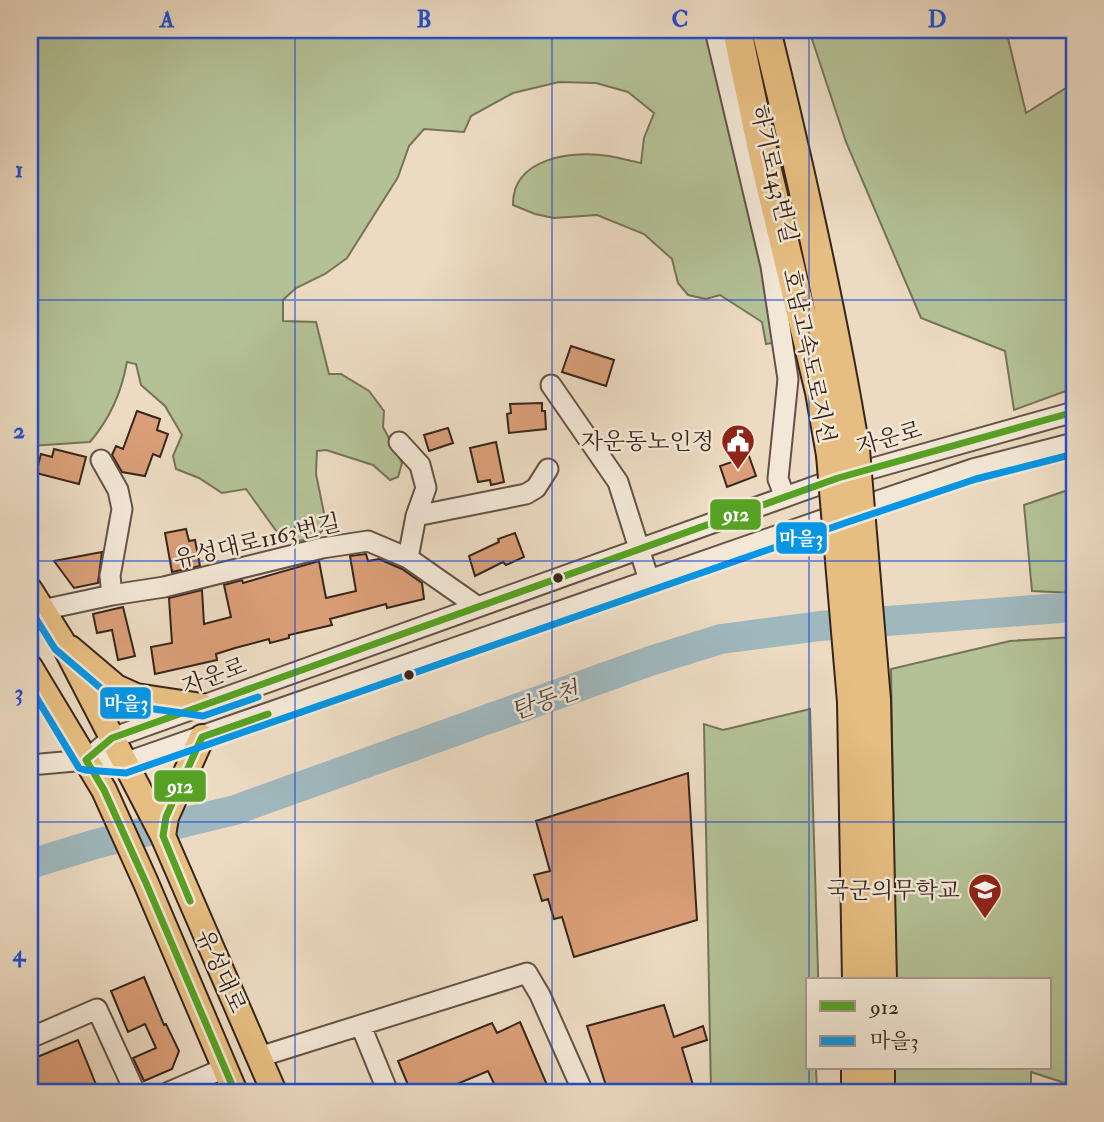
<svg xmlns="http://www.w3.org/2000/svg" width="1104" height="1122" viewBox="0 0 1104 1122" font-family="'IM FELL Double Pica','Noto Serif KR',serif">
<rect width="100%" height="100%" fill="#ecdbc2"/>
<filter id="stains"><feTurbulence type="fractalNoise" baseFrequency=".00286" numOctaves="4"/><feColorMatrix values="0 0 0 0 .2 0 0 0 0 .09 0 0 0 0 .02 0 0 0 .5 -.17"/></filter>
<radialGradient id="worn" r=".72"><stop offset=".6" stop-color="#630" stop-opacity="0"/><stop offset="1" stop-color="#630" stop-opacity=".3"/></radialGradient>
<path fill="#b4c196" stroke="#767359" stroke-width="2" d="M30,30H706L743,177L777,342L766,344L762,322L720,295L706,299L688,295L678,283L672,259L644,234L597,215L554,218L535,214L513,205C512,158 572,150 609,156C620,158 631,161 641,163L644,138L654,113L628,92L596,83L559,82L513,93L471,116L464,132L424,129L409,146L398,177L347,258L325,274L296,288L283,300V321L316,322L329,374H341L369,391L384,411L383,427L402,463L398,477L390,480L373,465L326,450L317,451L316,474L324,513V529L316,537L295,542L277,532L246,489L222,493L199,478L176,469L173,456L182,435L165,406L141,385L136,364L127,362C121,394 110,418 90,442L30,446Z
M809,30H1006L1026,113L1074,83V388L1014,410L1005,351L921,318L846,142Z
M1074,488V593L1032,591L1024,505Z
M1074,637V1086L1031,1072V1092H895V1068H1050V980H896L891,669L1010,641Z
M810,709L818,971V980H808V1068H816L817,1092H711L704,724L723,730Z"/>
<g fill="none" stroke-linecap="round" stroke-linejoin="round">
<path stroke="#9fb8be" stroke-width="30" d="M30,864L99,843L235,810L650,661L721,639L820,626L1074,607"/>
</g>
<path fill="#da9f78" stroke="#37251c" stroke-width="2" d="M571,346L614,360L606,386L562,372Z
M542,403V411H545L546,429L509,433L507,414L511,413L510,404Z
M137,411L160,419L157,430L168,434L160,457L153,454L145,476L122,472L112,455L116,446L123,449Z
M448,428L453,443L429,451L424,435Z
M496,442L504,482L491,485L490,480L478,482L470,448Z
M54,449L86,457L79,484L36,473L41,454L52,457Z
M749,456L756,476L727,487L720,466Z
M186,529L189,541L195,540L200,566L172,572L165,533Z
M515,533L524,557L506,565L503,562L475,576L469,556L499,542L498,539Z
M102,552L98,583L74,588L54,561Z
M366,554L368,561L379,559L402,569L422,583L424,599L387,608L386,604L330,619L332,625L289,635V638L270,643L269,639L235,648L216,654L217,660L155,674L151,647L172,643L169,598L202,590L204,624L231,617L224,585L242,580L243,583L319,561L326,598L356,591L350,556Z
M123,607L135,656L118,660L112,630L97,633L93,614Z
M688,773L697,920L574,957L562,917L554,919L548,899L542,901L534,875L550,871L536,821Z
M144,977L164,1025L166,1024L179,1051L172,1069L144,1081L133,1058L156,1048L145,1024L128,1032L111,991Z
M664,1005L674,1037L703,1026L707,1040L682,1048L695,1092H608L587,1026Z
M520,1022L550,1092H498L488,1071L438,1092H411L398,1061L492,1023L497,1033Z
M78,1040L99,1092H30V1060Z"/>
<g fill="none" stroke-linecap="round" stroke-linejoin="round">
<g stroke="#645246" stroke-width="23">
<path id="minor" d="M715,30L771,266L788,379L778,479L785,497
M551,385L618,482L649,580
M399,442L420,465L426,488L416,516L408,558
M101,460L118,490L122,509L110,576L112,595
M416,516L526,494L536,488L548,469
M42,610L112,595L164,587L322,548L368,541L408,558L478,607
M86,760L112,738L838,478L1074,412
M30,765L86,760L124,763L842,513L973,469L1074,443
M361,1026L388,1092
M30,1038L97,1009L135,1092
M259,1057L527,973L540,995L583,1092
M169,1092L225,1068"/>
</g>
<g stroke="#37251c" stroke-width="28">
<path id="major" d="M30,590L62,641L163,836L274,1092
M70,648L116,687L136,696L202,706
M30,667L104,790L146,883L235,1092
M163,836L166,817L202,737"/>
</g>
<g stroke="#37251c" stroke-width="32">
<path id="highway" d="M737,30L764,158L820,392L831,455
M766,30C800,169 832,309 855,450
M876,700L882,980
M852,702L857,980
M856,1092V1068
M880,1092V1068"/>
</g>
<use href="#minor" stroke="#f3e8d7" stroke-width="19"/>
<use href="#major" stroke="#e6be81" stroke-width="24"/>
<use href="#highway" stroke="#e6be81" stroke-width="28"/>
<g stroke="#37251c" stroke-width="32" stroke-linecap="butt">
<path id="highway-bridge" d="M855,450L876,700
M831,455L852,702"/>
</g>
<use href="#highway-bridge" stroke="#e6be81" stroke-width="28"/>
<g stroke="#f3e8d7" stroke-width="12">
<path id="bus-1" d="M190,901L163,836L166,817L202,737L268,714
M235,1092L146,883L104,790L86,760L112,738L838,478L1074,412"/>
</g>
<g stroke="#f3e8d7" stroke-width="12">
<path id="bus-2" d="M30,609L55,649L110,696L133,706L203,716L258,697
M30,687L79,768L85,770L126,773L845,523L976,479L1074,454"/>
</g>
<use href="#bus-1" stroke="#57a224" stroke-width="7"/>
<use href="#bus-2" stroke="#0696e5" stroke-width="7"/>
</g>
<path fill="none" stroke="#1d4ed8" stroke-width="2" stroke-opacity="0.55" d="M295,30V1092M552,30V1092M809,30V980M30,300H1074M30,561H1074M30,822H1074M809,1068V1092"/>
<defs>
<g id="civic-pin" transform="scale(1.75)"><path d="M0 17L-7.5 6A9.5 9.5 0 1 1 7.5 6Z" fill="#8f2418" stroke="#f3e8d7"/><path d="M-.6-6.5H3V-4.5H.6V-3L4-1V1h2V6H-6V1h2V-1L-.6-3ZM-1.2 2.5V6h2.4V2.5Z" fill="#fff"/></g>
<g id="university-pin" transform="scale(1.75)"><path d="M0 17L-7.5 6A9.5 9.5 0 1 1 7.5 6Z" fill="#8f2418" stroke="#f3e8d7"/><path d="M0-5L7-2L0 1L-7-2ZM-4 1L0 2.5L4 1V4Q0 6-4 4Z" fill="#fff"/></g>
</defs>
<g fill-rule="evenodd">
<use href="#civic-pin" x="738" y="441"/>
<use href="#university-pin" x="985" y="890"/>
</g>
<g fill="#37251c" stroke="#f3e8d7" stroke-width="2.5">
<circle cx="558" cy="578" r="6"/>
<circle cx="409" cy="675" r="6"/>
</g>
<g text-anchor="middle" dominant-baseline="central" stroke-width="5" stroke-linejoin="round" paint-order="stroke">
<g font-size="23" fill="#37251c" stroke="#f3e8d7">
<text transform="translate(774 174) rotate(77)">하기로143번길</text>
<text transform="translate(809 356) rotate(78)">호남고속도로지선</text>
<text transform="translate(889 438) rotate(-16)">자운로</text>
<text transform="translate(257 541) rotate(-13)">유성대로1163번길</text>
<text transform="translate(214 676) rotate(-20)">자운로</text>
<text transform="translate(221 971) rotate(66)">유성대로</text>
</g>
<g font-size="23" fill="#37251c" stroke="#f3e8d7" text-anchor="end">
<text x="714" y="441">자운동노인정</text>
<text x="960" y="890">국군의무학교</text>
</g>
<g font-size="24" font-style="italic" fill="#514a44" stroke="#f3e8d7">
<text transform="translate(545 701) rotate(-19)">탄동천</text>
</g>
</g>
<g stroke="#f3e8d7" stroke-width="2.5">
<rect x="709" y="498" width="53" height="33" rx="7" fill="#57a224"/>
<rect x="775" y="521" width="53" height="34" rx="7" fill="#0696e5"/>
<rect x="99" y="686" width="53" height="34" rx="7" fill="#0696e5"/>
<rect x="153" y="769" width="54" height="34" rx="7" fill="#57a224"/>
</g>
<g font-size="19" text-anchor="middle" font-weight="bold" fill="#fff">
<text x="736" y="521">912</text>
<text x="801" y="545">마을3</text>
<text x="126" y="710">마을3</text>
<text x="180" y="793">912</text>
</g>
<rect width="1104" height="1122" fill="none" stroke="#ecdbc2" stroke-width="77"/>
<rect x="806" y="978" width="245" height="91" fill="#f3e8d7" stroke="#a89a8c" stroke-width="2"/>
<rect x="820" y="1001" width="35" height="10" fill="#57a224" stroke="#a89a8c" stroke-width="2"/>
<text x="870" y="1014" font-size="21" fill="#37251c">912</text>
<rect x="820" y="1036" width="35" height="10" fill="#0696e5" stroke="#a89a8c" stroke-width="2"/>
<text x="870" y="1048" font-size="21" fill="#37251c">마을3</text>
<rect x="38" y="38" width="1028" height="1046" fill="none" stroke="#1d4ed8" stroke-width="2.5"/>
<g font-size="23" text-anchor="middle" font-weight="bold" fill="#1d4ed8">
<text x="167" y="27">A</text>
<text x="424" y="27">B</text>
<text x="680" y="27">C</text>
<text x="937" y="27">D</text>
<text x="19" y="177">1</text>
<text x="19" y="438">2</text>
<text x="19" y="700">3</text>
<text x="19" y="961">4</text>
</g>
<rect width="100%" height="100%" filter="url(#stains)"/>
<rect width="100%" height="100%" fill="url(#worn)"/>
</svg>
